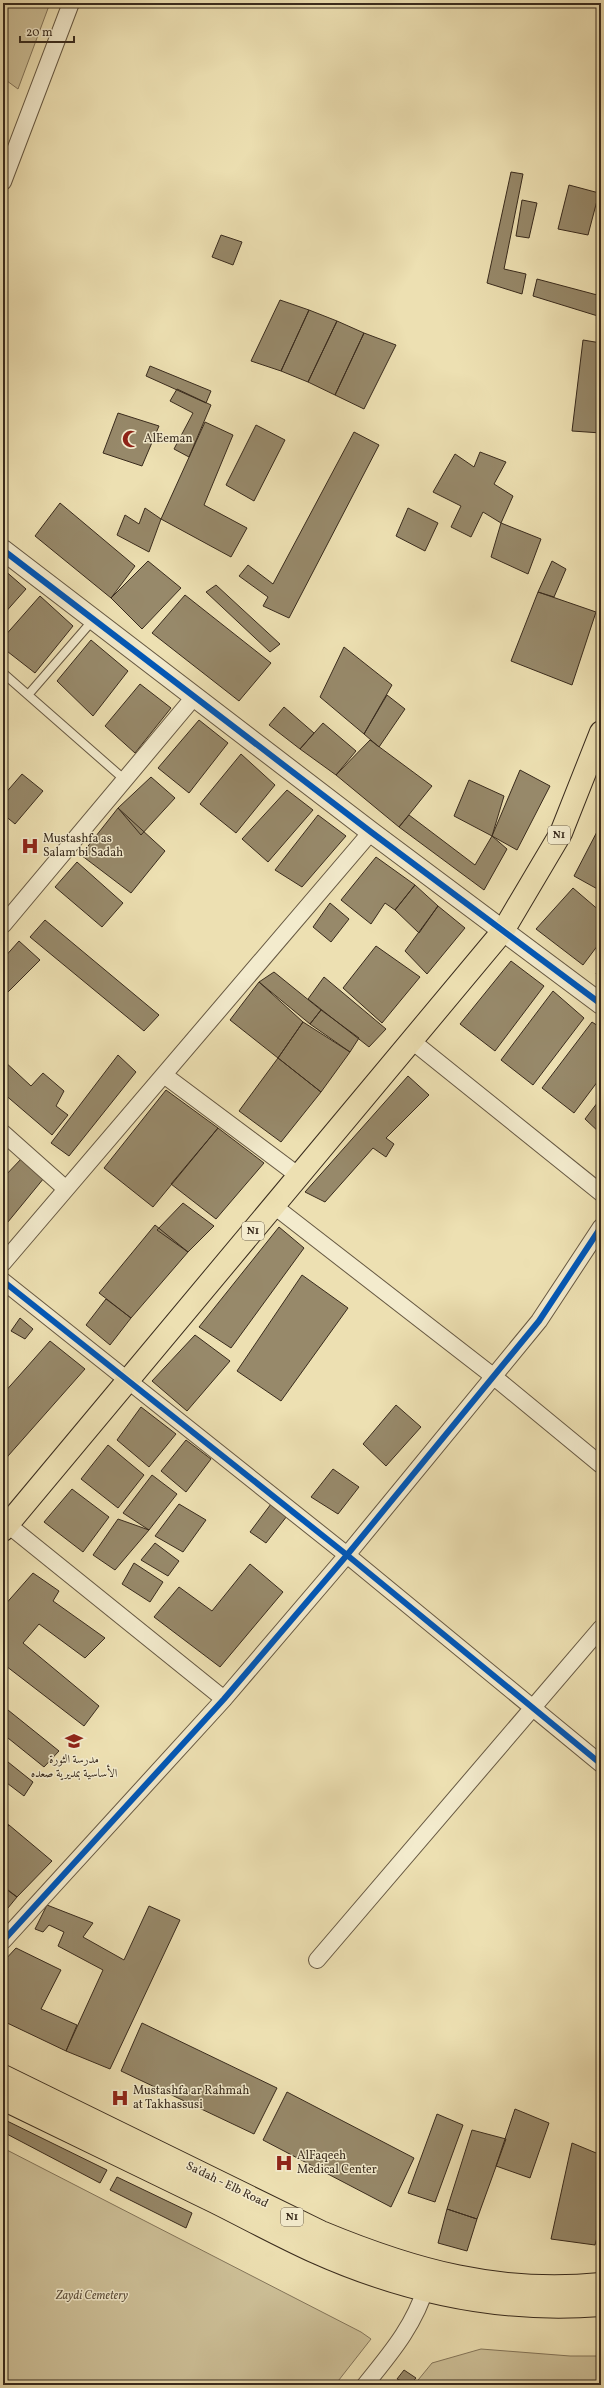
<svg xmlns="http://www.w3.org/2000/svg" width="604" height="2388" viewBox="0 0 604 2388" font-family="Vollkorn,Amiri,serif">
<rect width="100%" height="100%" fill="#ede0b2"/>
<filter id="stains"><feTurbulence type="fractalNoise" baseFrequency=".005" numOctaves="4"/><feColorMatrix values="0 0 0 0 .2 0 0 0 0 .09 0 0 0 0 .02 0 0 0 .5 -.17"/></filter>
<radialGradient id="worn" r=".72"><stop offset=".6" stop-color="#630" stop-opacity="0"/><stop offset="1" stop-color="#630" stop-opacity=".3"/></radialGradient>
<path fill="#cec199" stroke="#84765b" d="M3,3H50L18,89L3,78Z
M3,2148L361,2332L371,2339L335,2385H3Z
M481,2349L570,2356H601V2385H414L432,2363Z"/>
<path fill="#97896a" stroke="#392b1d" d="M511,172L523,174L504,269L526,274L522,294L487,283Z
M569,185L599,193L588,235L558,229Z
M522,200L537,203L529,238L516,236Z
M221,235L242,242L233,265L212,257Z
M537,279L601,296V317L533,296Z
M280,300L309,310L281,371L251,361Z
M309,310L337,321L308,382L281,371Z
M337,321L364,333L335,395L308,382Z
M364,333L396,345L364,409L335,395Z
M583,340L601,343V433L572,431Z
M150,366L211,391L206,403L146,376Z
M177,389L211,405L189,457L174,449L193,413L170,401Z
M118,413L159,426L142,466L103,453Z
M205,422L233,435L204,505L247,528L231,557L161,519Z
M256,425L285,440L254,501L226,485Z
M354,432L379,445L289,618L263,606L268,597L239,576L248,565L273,584Z
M480,452L506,462L494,484L513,496L501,523L483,512L471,537L451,527L461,506L433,492L455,454L474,467Z
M60,503L135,566L111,598L35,536Z
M145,508L161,519L149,552L117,535L125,515L139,524Z
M408,508L438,523L425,551L396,536Z
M501,523L541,539L528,574L491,557Z
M148,561L181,588L142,629L111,598Z
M552,561L566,569L554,597L538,592Z
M3,569L26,589L3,615Z
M216,585L280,644L270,652L206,592Z
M538,592L596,612L572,685L511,661Z
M185,595L271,663L239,701L152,633Z
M40,596L73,626L35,673L3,648V638Z
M91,640L128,671L93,716L57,681Z
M344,647L392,685L364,734L320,697Z
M140,684L171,708L135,753L105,726Z
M387,695L405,709L379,747L364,734Z
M284,707L314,733L300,749L269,725Z
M199,720L228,743L189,793L158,768Z
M323,723L356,751L336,775L300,749Z
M370,740L432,786L399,827L336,775Z
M241,754L275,785L236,833L200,804Z
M520,770L550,786L517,850L492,836Z
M22,774L43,791L15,824L3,814V796Z
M151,777L175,798L141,835L118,808Z
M469,780L504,796L492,836L454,816Z
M287,790L313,810L268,862L242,839Z
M601,797V808L597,806Z
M118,808L165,851L131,893L81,855Z
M318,815L346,836L302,887L275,870Z
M409,815L475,865L492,836L507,849L484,890L399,827Z
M601,824V891L574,876Z
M376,857L415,885L395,910L385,903L371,924L341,900Z
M77,862L123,903L102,927L55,887Z
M415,885L438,906L419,933L395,910Z
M573,888L601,912V941L583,965L536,929Z
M330,903L349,919L331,942L313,927Z
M438,906L465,928L427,974L405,951Z
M45,920L159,1015L144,1031L30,937Z
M19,941L40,960L3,997V959Z
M376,946L420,977L382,1023L343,988Z
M511,961L544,986L495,1051L460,1024Z
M601,966V977L596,974Z
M274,972L321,1010L310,1024L259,982Z
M324,977L386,1029L369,1047L308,999Z
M259,982L303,1022L278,1058L230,1020Z
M553,991L584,1018L533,1085L501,1060Z
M321,1010L359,1038L350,1052L310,1024Z
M303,1022L350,1052L321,1092L278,1058Z
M592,1022L601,1028V1077L574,1113L542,1088Z
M118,1055L136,1072L69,1156L51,1143Z
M278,1058L321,1092L281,1142L239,1111Z
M3,1060L31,1086L43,1073L64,1091L56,1106L68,1115L52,1135L3,1093Z
M408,1076L429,1095L386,1138L394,1144L386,1157L373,1148L325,1202L305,1192Z
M166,1090L218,1128L153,1207L104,1168Z
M601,1098V1134L585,1119Z
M218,1128L264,1163L216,1219L171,1184Z
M22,1158L44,1178L3,1228V1178Z
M183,1203L214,1226L188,1252L157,1230Z
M155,1225L188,1252L131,1318L99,1293Z
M279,1227L304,1248L231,1348L199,1327Z
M302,1275L348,1308L281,1401L237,1371Z
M106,1299L131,1318L110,1345L86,1325Z
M20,1318L33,1329L25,1339L11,1331Z
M195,1335L230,1361L187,1411L152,1381Z
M50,1341L85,1369L8,1456L3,1451V1394Z
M396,1405L421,1427L386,1466L363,1444Z
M141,1407L176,1434L149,1467L117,1440Z
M186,1440L211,1459L186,1492L161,1471Z
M108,1445L144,1475L118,1508L81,1479Z
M3,1452L8,1456L3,1464Z
M333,1469L359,1487L338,1514L311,1497Z
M152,1475L177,1494L149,1530L123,1513Z
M72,1489L109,1517L83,1552L44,1522Z
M179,1504L206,1520L183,1552L155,1536Z
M271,1504L287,1516L266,1543L250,1532Z
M118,1519L149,1530L115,1570L93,1555Z
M155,1543L179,1561L168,1576L141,1560Z
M134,1563L163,1582L150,1602L122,1584Z
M250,1564L283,1592L220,1667L154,1617L179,1587L212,1611Z
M33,1573L59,1591L53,1601L105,1638L85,1658L39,1624L23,1643L99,1706L84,1726L6,1666L3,1669V1607Z
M3,1706L59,1751L44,1767L3,1734Z
M3,1758L33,1782L24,1796L3,1780Z
M3,1820L9,1825L3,1832Z
M9,1825L52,1861L17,1897L3,1886V1832Z
M3,1887L17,1897L3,1914Z
M47,1905L93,1923L83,1937L124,1960L149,1906L180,1920L110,2069L66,2051L103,1970L58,1946L64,1932L49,1925L43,1932L35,1929Z
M16,1948L61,1970L41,2009L77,2025L66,2051L3,2021V1962Z
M142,2023L277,2088L254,2134L121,2071Z
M287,2092L414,2158L391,2207L263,2140Z
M515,2109L549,2123L530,2178L496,2166Z
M437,2114L463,2125L435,2202L408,2193Z
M3,2119L107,2170L100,2183L3,2132Z
M472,2130L506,2139L477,2219L447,2209Z
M572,2143L601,2155V2222L595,2245L551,2239Z
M117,2177L192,2213L186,2228L110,2190Z
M447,2209L477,2219L467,2251L438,2243Z
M404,2370L416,2378L410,2385L397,2379Z"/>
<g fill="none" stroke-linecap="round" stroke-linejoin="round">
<g stroke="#665842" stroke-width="10">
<path id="service" d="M3,673L125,780
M28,695L93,620"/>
</g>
<g stroke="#665842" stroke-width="18">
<path id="minor" d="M3,182L71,3
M3,925L194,697
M412,1041L601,1193
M164,1075L299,1176
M3,1133L66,1189
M274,1206L493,1376L601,1465
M3,1263L371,832
M3,1281L347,1555L601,1764
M7,1524L224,1699
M3,1941L224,1699L347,1555L539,1321L601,1227
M317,1960L601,1628
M365,2385C392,2352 417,2322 428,2280"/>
</g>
<g stroke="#665842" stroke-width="22">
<path id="tertiary" d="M3,550L371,832L601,1004"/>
</g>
<g stroke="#392b1d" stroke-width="24">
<path id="trunk" d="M3,1530L503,931L561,833L601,732
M3,2076L321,2232C415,2271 498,2294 601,2284
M3,2099C74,2133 144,2168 215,2202C247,2218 280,2236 313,2251C404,2292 501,2313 601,2305"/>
</g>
<use href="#service" stroke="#f3ebcd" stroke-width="8"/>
<use href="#minor" stroke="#f3ebcd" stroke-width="16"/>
<use href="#tertiary" stroke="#f3ebcd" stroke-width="20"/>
<use href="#trunk" stroke="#ede0b2" stroke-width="22"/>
<g stroke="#f3ebcd" stroke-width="8">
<path id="cycleway" d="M3,550L371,832L601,1004
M3,1281L347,1555L601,1764
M3,1941L224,1699L347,1555L539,1321L601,1227"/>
</g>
<use href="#cycleway" stroke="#0057b8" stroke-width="6"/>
</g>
<defs>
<g id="mosque-bare" transform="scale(1.38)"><path d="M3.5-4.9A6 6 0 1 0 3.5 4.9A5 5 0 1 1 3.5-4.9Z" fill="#8f2418" stroke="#f3ebcd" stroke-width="2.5" paint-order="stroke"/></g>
<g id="hospital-bare" transform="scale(1.38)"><path d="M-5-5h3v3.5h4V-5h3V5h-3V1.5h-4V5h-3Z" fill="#8f2418" stroke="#f3ebcd" stroke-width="2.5" paint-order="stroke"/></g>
<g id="university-bare" transform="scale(1.38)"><path d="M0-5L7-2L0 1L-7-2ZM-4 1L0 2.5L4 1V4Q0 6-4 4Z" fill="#8f2418" stroke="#f3ebcd" stroke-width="2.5" paint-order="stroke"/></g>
</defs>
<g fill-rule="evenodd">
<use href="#mosque-bare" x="131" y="439"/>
<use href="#hospital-bare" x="30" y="846"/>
<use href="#university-bare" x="74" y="1741"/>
<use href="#hospital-bare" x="120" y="2098"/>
<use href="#hospital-bare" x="284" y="2163"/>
</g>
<g text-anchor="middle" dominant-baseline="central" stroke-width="3" stroke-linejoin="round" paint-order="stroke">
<g fill="#f3ebcd" stroke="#716552" stroke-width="1">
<rect x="548" y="826" width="22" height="18" rx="3"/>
<rect x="242" y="1222" width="22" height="18" rx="3"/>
<rect x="281" y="2208" width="22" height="18" rx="3"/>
</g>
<g font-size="11" font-weight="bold" fill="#392b1d">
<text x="559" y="835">N1</text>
<text x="253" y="1231">N1</text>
<text x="292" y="2217">N1</text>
</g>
<g font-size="12" fill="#392b1d" stroke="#f3ebcd" text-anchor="start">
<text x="144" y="439">AlEeman</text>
<text x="43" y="839">Mustashfa as<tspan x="43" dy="14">Salam bi Sadah</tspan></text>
<text x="74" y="1760" text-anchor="middle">مدرسة الثورة<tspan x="74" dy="14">الأساسية بمديرية صعده</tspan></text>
<text x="133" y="2091">Mustashfa ar Rahmah<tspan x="133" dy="14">at Takhassusi</tspan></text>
<text x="297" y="2156">AlFaqeeh<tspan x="297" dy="14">Medical Center</tspan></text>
</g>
<g font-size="12" fill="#392b1d" stroke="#f3ebcd">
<text transform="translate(227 2185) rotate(26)">Sa'dah - Elb Road</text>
</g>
<g font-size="12" font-style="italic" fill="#5e503c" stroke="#f3ebcd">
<text x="92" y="2296">Zaydi Cemetery</text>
</g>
</g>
<rect width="604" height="2388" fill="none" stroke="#ede0b2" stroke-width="16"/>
<rect x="4" y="4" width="596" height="2380" fill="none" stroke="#392b1d" stroke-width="2"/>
<rect x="8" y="8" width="588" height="2372" fill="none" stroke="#392b1d"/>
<path d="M20 36v6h54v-6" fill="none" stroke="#392b1d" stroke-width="2"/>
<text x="26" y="36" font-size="12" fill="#392b1d" stroke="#f3ebcd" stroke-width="3" paint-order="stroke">20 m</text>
<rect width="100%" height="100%" filter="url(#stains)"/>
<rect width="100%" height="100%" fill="url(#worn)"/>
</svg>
